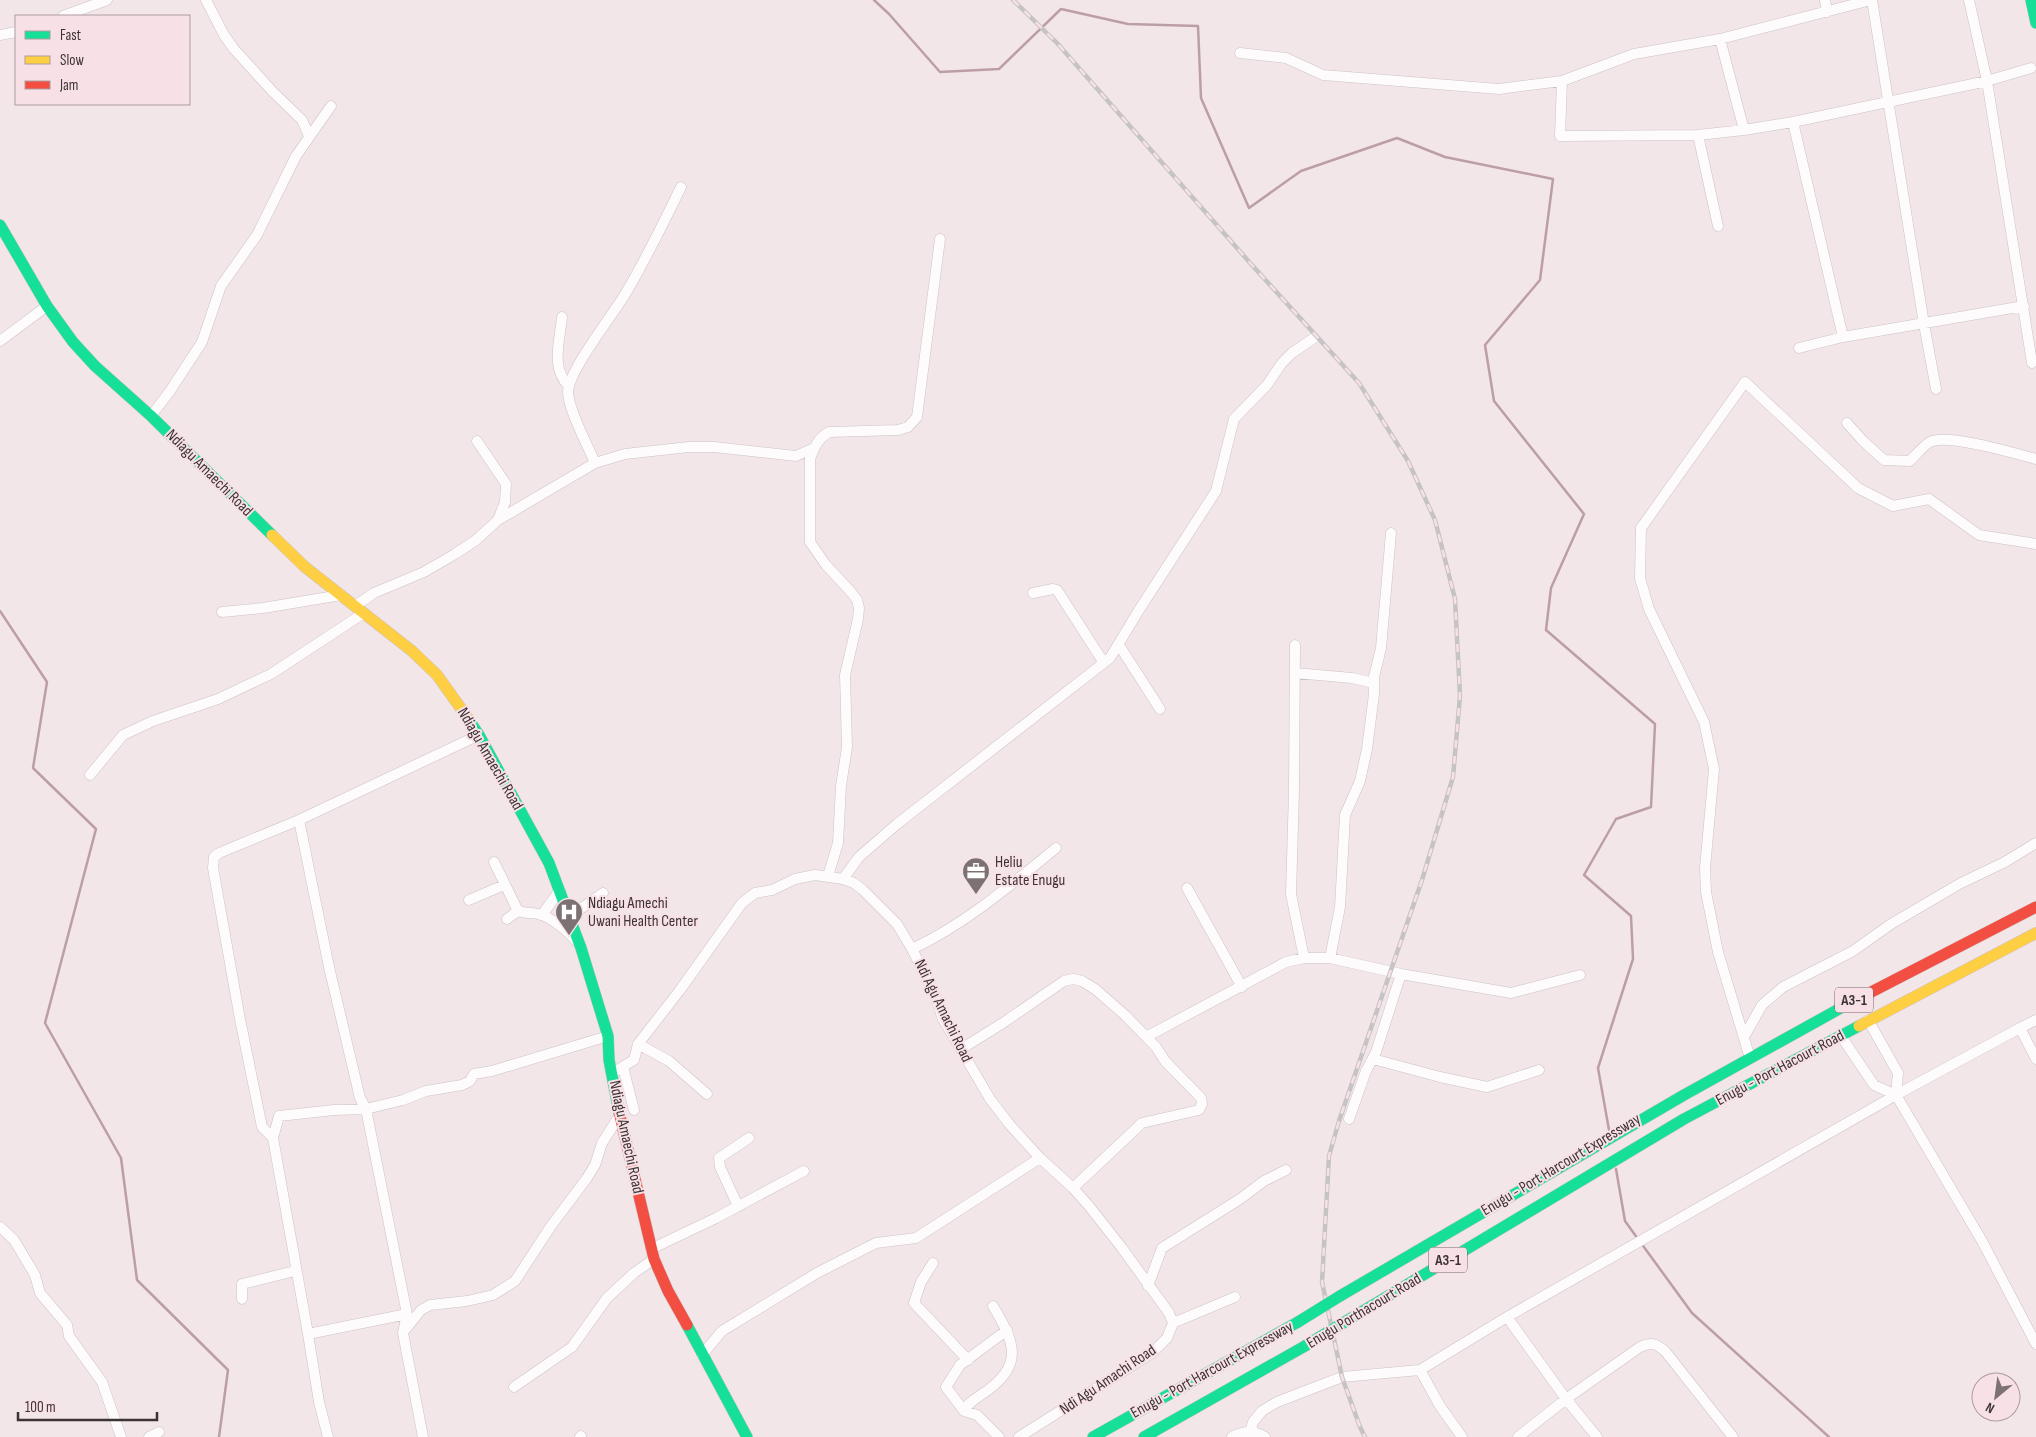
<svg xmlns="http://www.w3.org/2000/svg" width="2036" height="1437" viewBox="0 0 2036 1437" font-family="'Sofia Sans Condensed',sans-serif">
<rect width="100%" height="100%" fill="#f3e6e9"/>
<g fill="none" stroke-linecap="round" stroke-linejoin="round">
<path stroke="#bc9fa6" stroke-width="2.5" d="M874,0L889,14L940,72L999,69L1061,9L1128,24L1198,26L1201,98L1249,208L1301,171L1397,138L1445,157L1553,179L1540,280L1485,345L1494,401L1584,514L1551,588L1546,630L1655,724L1651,807L1616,819L1584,875L1631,916L1633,959L1598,1068L1609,1130
M0,611L47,682L33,768L96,829L45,1023L121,1158L137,1280L228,1370L219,1437
M1616,1169L1625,1221L1638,1239
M1641,1243L1692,1313L1829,1437"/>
<g stroke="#ccc2c5" stroke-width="11">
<path id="street" d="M206,0L224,35L234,49L273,92L302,120L309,136
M1825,0L1827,12
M1872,0L1924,324L1936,389
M1969,0L1987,81L2032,363
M63,16L107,0
M0,35L16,32
M1720,39L1744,130
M1240,53L1286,58L1323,75L1499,89L1562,81L1634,54L1720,39L1871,0
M1562,81L1560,136L1698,135L1744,130L1793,122L1987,81L2031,68
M1793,122L1843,337
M1698,135L1718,226
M562,317C560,340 550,369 569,386
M0,341L47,306
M1799,348L1843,337L2024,306
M151,416L170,391L202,342L221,286L257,235L296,156L331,106
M1847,423L1863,441L1884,460L1910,461C1916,455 1923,446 1930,442C1948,433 2016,454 2036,459
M477,441L506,484L505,502L498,520
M595,463C588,446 568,409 568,392C569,369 614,314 627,291C647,257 664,222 681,187
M1033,593L1053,589L1057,590L1104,663
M355,606L374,593L424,572L455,554L476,540L498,520L595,463L625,454L689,447H714L796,456L814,448
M222,612L263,608L341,595
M1119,645L1160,709
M1295,645L1294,790L1291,894L1304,958
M1295,673L1352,678L1374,683
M90,775L123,735L153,721L218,699L271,674L364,613
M299,820L329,967L360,1098L366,1109L407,1314L403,1333L423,1437
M494,862L518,911C526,914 534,912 541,915C552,918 569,932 576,941
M828,876L838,843L841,786L847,747L845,675L858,619L859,608L857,600L851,592L826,565L810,542V459C814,448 818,438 829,432L898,430L908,427L917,417L940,239
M843,879L859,857L897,824L1110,658L1139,610L1216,491L1234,419L1267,385L1282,363L1292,353L1314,338
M1187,888L1242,987
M469,900L504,885
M542,915L560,890
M569,917L603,893
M507,919L518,911
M912,949C965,924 1011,885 1056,848
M1330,958L1401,974L1511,993L1580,975
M1868,1020L1898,1073L1896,1095L1982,1241L2036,1344
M2020,1028L2036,1020
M1841,1036L1874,1085L1896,1095
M1146,1037L1286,962L1304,958H1330L1340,907L1345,815L1360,781L1367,749L1374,694V677L1381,648L1391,533
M1744,1037L1762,1005L1783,987L1853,951L1891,924L1961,883L2005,862L2036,843
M638,1044L669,1061L707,1094
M961,1049L1003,1023L1064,981L1073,979L1082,981L1095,989L1126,1016L1156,1047L1165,1061L1201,1098L1202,1104L1199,1110L1142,1123L1073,1188
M1750,1058L1718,952L1706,892L1705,868L1714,769L1704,722L1649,609L1640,578L1641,528L1745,382L1858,488L1893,506L1929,499L1979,535L2036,544
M1373,1059L1440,1077L1487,1087L1539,1070
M623,1067L634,1110
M612,1073L634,1060L638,1044L680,990L742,903L755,893L772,890L795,879L815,875L843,879L854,883L863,890L897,924L912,949L934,993L943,1019L990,1099L1010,1125L1040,1158L1073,1188L1089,1206L1122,1248L1169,1313L1173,1323L1167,1338L1152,1353L1019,1437
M1349,1119L1366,1071L1376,1052L1401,974
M273,1138L279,1116L334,1110L366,1109L403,1100L426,1091L462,1085L470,1081L474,1074L492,1071L608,1036
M738,1206L720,1167L719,1158L749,1138
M0,1227L14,1240L35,1275L40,1293L67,1325L69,1336L102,1382L121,1437
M651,1249L716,1218L804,1171
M933,1263L921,1282L914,1303L968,1360
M1148,1286L1162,1248L1240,1199L1264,1181L1286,1170
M242,1299V1284L295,1271
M993,1306C1013,1340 1025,1363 988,1390C980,1396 968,1402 964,1411L977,1415L999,1437
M407,1314L308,1334L273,1138L262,1127L240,1019L213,868L214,857L219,853L299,820L479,735
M1507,1317L1566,1399L1597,1437
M1173,1323L1235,1297
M405,1330L421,1310L430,1305L467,1301L493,1295L515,1281L551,1226L587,1178L595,1165L602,1143L620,1115
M308,1334L319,1402L328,1437
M702,1355L722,1331L817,1273L876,1243L916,1238L1040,1158
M1420,1370L1507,1317L1896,1095L2020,1028L2036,1059
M514,1387L572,1347L607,1298L634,1273L654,1259
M964,1411L946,1387L960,1365L1007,1330
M1250,1432L1253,1422L1262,1411L1277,1402L1342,1377L1420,1370L1440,1406L1462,1437
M149,1437L159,1432
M580,1437L581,1436
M1232,1437C1243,1431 1254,1430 1265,1437
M1518,1437L1566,1399L1640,1347C1651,1342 1655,1343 1665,1351L1733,1437"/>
</g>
<g stroke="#ccc2c5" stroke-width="12">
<path id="fast" d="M2031,0L2036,23
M0,225L47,306L73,342L95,366L151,416L272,535
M467,717L479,735L549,863L581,948L608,1036L609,1060L619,1112
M1340,1296L1684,1095L1848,1004
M1343,1323L1684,1119L1859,1026
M687,1325L747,1437
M1093,1437L1298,1322
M1144,1437L1305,1346"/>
</g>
<g stroke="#ccc2c5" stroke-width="12">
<path id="slow" d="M272,535L305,567L412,651L437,675L467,717
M1859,1026L2036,933"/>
</g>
<g stroke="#ccc2c5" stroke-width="12">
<path id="jam" d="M1848,1004L2036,907
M619,1112L654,1259L668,1291L687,1325"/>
</g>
<use href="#street" stroke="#fdfbfc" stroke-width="10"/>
<use href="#fast" stroke="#16e098" stroke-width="11"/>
<use href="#slow" stroke="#ffcf43" stroke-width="11"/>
<use href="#jam" stroke="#f24e42" stroke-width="11"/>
<g stroke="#c6c3c4" stroke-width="4.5">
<path id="rail" d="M1013,0L1057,43L1251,264L1359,383L1408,461L1435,520L1455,599L1460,696L1453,777L1422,880L1339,1121L1329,1156L1322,1282L1342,1377L1360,1427L1365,1437"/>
</g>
<use href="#rail" stroke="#f8e1e6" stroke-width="2.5" stroke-dasharray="8" stroke-linecap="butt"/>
<g stroke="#ccc2c5" stroke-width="12" stroke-linecap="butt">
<path id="fast-bridge" d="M1298,1322L1340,1296
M1305,1346L1343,1323"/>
</g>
<use href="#fast-bridge" stroke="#16e098" stroke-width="11"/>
</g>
<defs>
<g id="office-pin" transform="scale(1.4375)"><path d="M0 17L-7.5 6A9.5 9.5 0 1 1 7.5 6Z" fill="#7c7274" stroke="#f8e1e6"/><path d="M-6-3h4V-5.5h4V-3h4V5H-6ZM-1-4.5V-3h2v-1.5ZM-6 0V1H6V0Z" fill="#fff"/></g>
<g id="hospital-pin" transform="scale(1.4375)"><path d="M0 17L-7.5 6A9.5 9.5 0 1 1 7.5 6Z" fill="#7c7274" stroke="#f8e1e6"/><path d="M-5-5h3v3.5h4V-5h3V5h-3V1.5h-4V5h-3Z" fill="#fff"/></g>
</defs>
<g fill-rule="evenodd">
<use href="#office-pin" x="976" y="871"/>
<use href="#hospital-pin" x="569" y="912"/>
</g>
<g text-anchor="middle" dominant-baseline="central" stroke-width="4" stroke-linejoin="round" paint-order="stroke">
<g fill="#f8e1e6" stroke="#74676a" stroke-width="1">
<rect x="1835" y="987.5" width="38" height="25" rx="4"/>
<rect x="1429" y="1247.5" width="38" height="25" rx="4"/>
</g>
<g font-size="15" font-weight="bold" fill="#3c3335">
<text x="1854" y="1000">A3-1</text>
<text x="1448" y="1260">A3-1</text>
</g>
<g font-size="16" fill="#3c3335" stroke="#f8e1e6">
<text transform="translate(209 473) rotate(45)">Ndiagu Amaechi Road</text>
<text transform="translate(490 759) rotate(60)">Ndiagu Amaechi Road</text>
<text transform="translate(943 1011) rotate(64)">Ndi Agu Amachi Road</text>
<text transform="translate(1780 1068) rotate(-28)">Enugu - Port Hacourt Road</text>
<text transform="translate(626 1137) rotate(78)">Ndiagu Amaechi Road</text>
<text transform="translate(1561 1165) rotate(-31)">Enugu - Port Harcourt Expressway</text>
<text transform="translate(1364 1311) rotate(-31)">Enugu Porthacourt Road</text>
<text transform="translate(1212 1370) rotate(-29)">Enugu - Port Harcourt Expressway</text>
<text transform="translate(1108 1380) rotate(-34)">Ndi Agu Amachi Road</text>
</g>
<g font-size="16" fill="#3c3335" stroke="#f8e1e6" text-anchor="start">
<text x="995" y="862">Heliu<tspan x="995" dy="18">Estate Enugu</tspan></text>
<text x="588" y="903">Ndiagu Amechi<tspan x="588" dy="18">Uwani Health Center</tspan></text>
</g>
</g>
<rect x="15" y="15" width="175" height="90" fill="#f8e1e6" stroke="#ad9b9f"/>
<rect x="25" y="31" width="25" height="8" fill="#16e098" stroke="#ad9b9f"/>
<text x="60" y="40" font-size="15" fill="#3c3335">Fast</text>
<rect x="25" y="56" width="25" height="8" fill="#ffcf43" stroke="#ad9b9f"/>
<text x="60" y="65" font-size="15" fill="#3c3335">Slow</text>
<rect x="25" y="81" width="25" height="8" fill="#f24e42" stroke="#ad9b9f"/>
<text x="60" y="90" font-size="15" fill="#3c3335">Jam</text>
<g transform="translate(1996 1397) rotate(209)"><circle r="24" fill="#f8e1e6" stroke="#ad9b9f"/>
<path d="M0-4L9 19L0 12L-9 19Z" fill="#7c7274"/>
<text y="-8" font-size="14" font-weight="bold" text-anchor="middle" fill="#3c3335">N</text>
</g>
<path d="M18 1412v8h139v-8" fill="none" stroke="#3c3335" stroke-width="2.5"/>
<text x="25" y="1412" font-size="15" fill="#3c3335" stroke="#f8e1e6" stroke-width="4" paint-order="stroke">100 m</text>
</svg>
